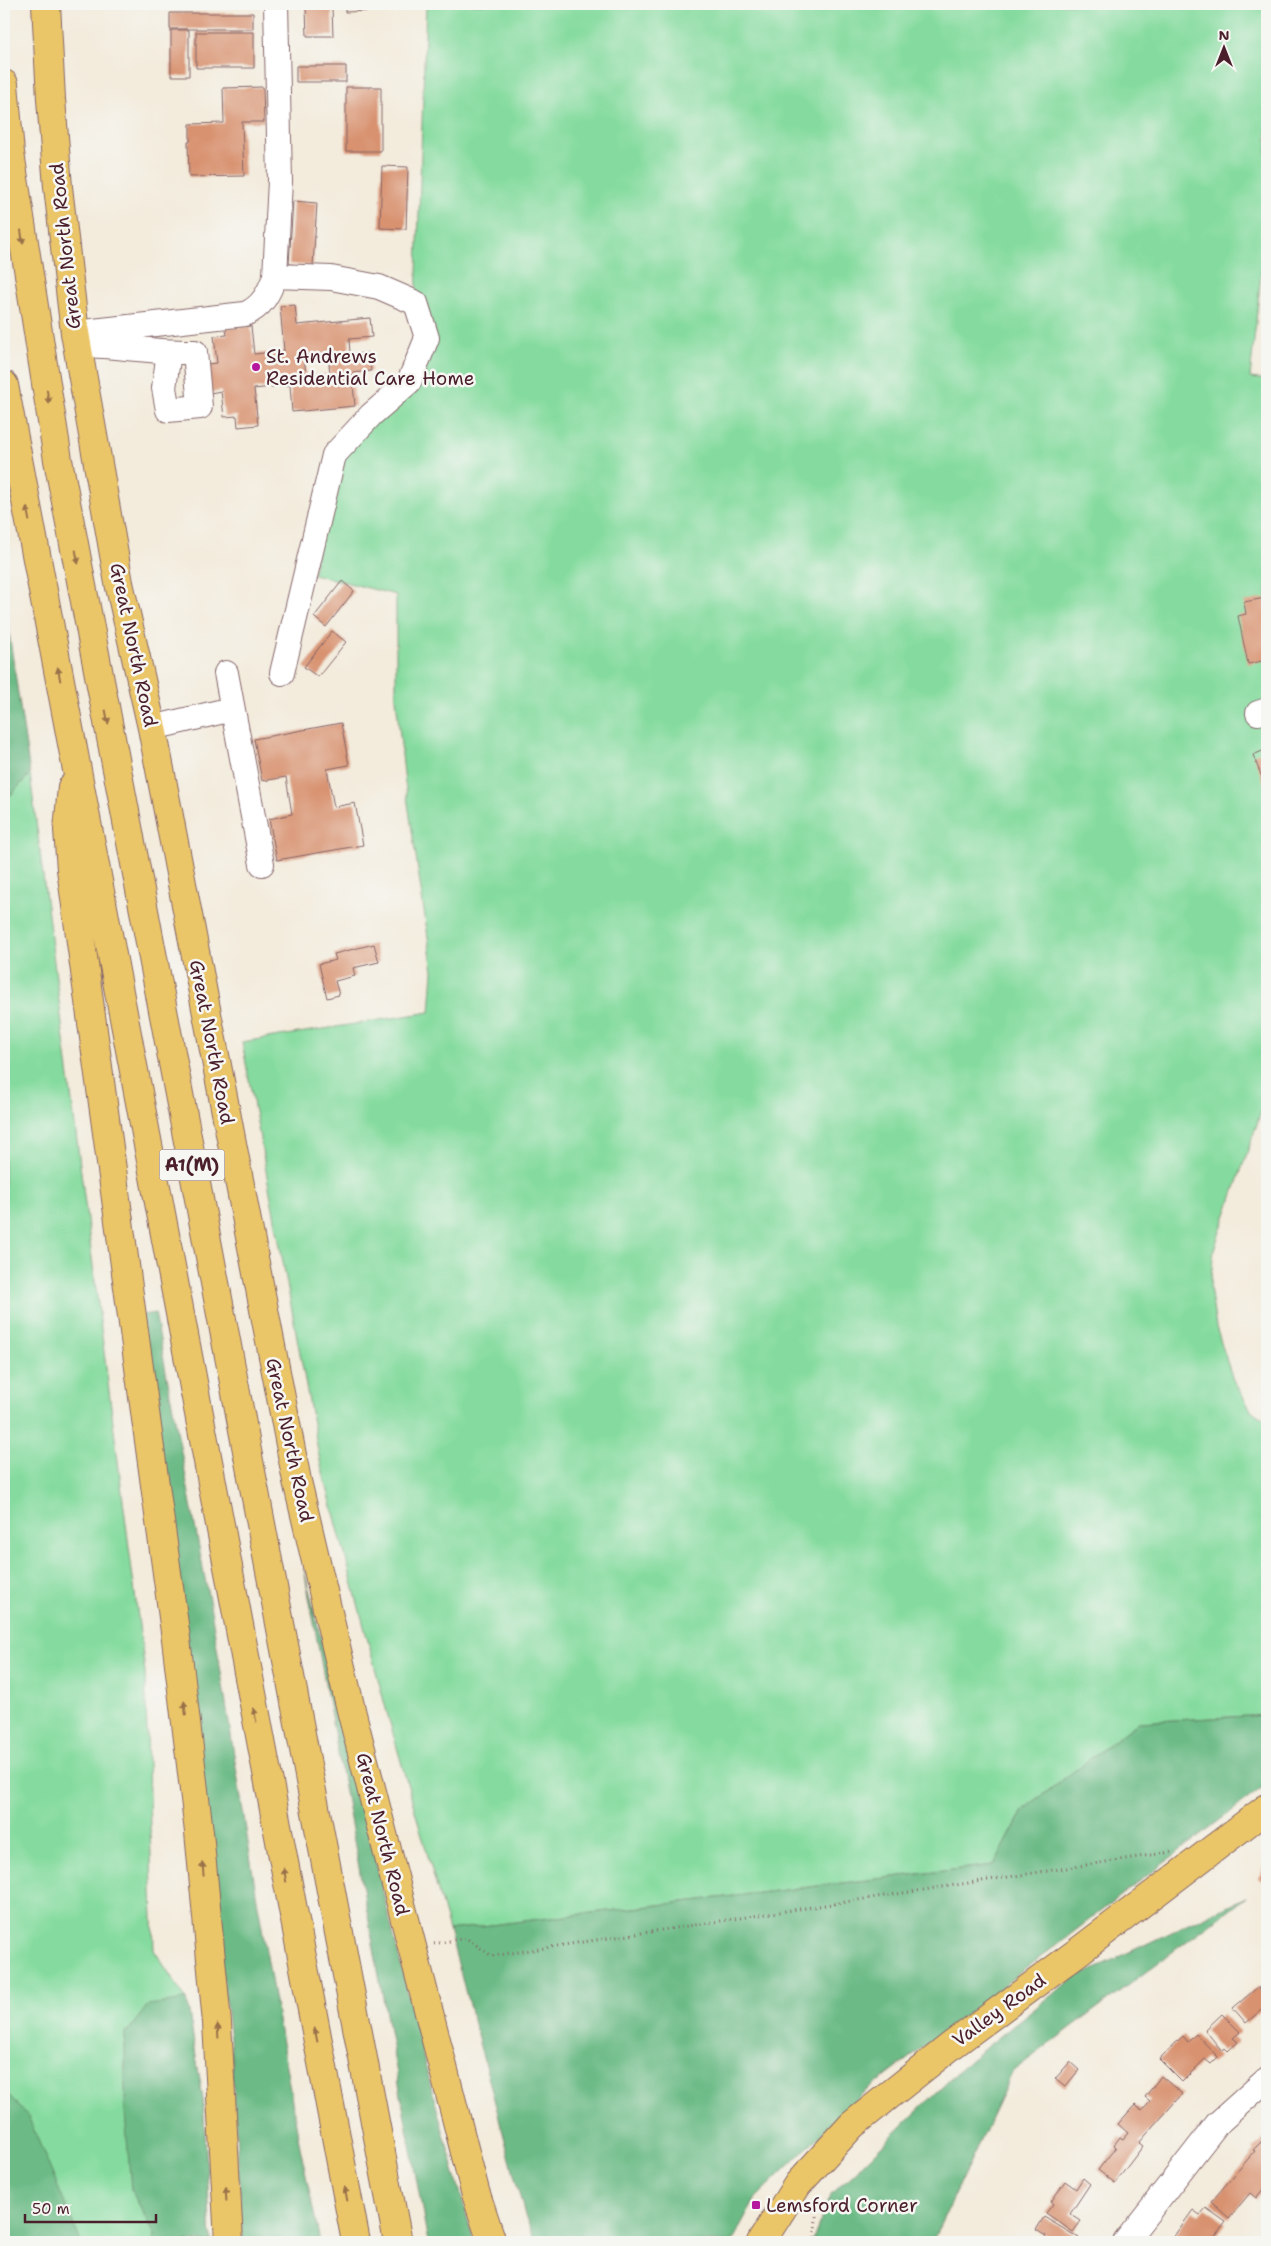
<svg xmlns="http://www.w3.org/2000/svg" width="1271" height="2246" viewBox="0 0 1271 2246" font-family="'Shantell Sans',sans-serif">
<rect width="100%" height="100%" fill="#f6f6f2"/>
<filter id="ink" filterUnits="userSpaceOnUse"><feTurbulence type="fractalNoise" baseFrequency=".02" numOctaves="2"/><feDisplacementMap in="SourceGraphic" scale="10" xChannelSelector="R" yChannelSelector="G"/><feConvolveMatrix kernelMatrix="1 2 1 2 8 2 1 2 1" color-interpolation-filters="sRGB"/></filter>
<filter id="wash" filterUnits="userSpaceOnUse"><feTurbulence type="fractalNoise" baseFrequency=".0096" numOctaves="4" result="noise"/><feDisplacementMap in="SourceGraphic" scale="20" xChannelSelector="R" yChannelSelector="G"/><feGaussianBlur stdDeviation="1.12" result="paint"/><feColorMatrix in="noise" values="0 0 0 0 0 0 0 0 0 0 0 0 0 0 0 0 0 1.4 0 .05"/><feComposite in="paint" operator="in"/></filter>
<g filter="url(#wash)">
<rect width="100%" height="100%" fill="#f3ebdb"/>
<path fill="#85db9f" stroke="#687d65" d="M426,4H1267V216L1250,378L1267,380V1095L1214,1249L1210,1287L1216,1327L1233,1380L1251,1410L1267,1422V1715L1139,1722L1024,1809L994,1865L449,1930L386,1709L320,1461L242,1042L430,1012L433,971L405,783L396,698V595L313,574L334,455L371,415L427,338L416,303Z
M30,774L145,1672L154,1950L187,2001L203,2100L211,2242H4V802Z"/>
<path fill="#6cbb86" stroke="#5b6d58" d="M4,599L30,774L4,802Z
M155,1313L212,1616L256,1893L300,2147L320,2242H243L230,2039L142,1315Z
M304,1569L428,2076L474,2242H428Z
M1267,1715V1784L863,2093L756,2198L732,2242H537L526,2219L449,1930L994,1865L1024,1809L1139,1722Z
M1246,1897L1013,2071L932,2242H812L831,2195L969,2061L1072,1979Z
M187,2000L203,2100L211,2242H153L155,2234L131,2190L125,2112V2035L148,2005Z
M4,2090L28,2116L81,2242H4Z"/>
<g id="blocks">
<path fill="#d89270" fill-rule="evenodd" d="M345,4H376V11L345,12Z
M332,7L333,36H307L306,8Z
M170,13H253V29H170Z
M171,30H189V76H171Z
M196,32H254V68H196Z
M296,66H346V82H296Z
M263,87L264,122H242L244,176L189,177L188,142H190V124L224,123L223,88Z
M346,87H381V151H346Z
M382,166L408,167L406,229L380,228Z
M293,201L317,203L313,266L289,264Z
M295,305L297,325L370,318L372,337L349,339L350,354L369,353L371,371L352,373L355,406L292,412L290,385L254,389L258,425L238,427L237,416L224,417L221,391L210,393L207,364L217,363L214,336L227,335L226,328L251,326L254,354L284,351L280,306ZM328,353L330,374L306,376L304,355Z
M342,581L354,591L326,627L314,617Z
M1265,598L1267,608V660L1248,664L1238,616L1246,614L1244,602Z
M332,631L346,642L318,677L304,667Z
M341,723L349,765L327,769L334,807L355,803L363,845L277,860L269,819L292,814L286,777L262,781L254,739Z
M1267,749V790L1253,755Z
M374,944L379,962L353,968L355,976L335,981L339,995L327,998L319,964L336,960L334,954Z
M1267,1863V1885L1258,1878Z
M1258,1987L1267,1998V2005L1246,2023L1233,2008Z
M1222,2014L1240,2032L1233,2038L1238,2042L1228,2051L1225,2048L1222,2051L1205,2030Z
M1196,2034L1218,2057L1211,2064L1205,2059L1182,2082L1159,2059L1183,2036L1188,2042Z
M1070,2062L1079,2070L1065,2087L1055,2079Z
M1161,2076L1182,2094L1139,2143L1143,2146L1115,2183L1098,2170L1116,2147L1114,2145L1120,2137L1123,2139L1128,2133L1118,2124L1135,2105L1142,2110L1150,2101L1145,2097Z
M1266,2137L1267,2191L1264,2188L1256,2198L1250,2193L1229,2218L1211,2202L1255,2151L1253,2150Z
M1083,2178L1090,2184L1070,2214L1081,2221L1073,2232L1046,2213L1053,2204L1051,2202L1065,2181L1076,2189Z
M1206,2208L1226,2222L1211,2242H1174L1171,2240L1193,2210L1200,2215Z
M1044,2217L1079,2238L1077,2242H1043L1046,2236L1036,2230Z"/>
</g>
</g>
<g filter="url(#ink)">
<use href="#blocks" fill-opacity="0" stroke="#856669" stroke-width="1"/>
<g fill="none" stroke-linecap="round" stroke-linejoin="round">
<g stroke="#856669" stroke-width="26">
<path id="minor" d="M275,276L280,181L276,4
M75,333L245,314C262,307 269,293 275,276L331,278L379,287L416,303L427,338L409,382L371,415L334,455L282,673
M84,345C121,346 158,353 195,352L200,407L168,410L164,388L169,352
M226,673L262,864
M1258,713L1267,710
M152,728L232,709
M1125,2242L1217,2124L1267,2079"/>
</g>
<g stroke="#856669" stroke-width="30">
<path id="major" d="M46,4L51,99L58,187L75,333L119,583L152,728L297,1481L352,1714L475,2191L492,2242
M761,2242L798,2184L852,2125L951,2046L1079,1951L1267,1808"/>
</g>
<g stroke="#856669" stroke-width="30">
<path id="highway" d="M4,84L10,153L58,460L398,2242
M4,385L356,2242
M72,787L68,830L71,869L176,1639L199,1832L217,2023L229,2242"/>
</g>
<path stroke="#856669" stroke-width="3" stroke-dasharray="1 4" stroke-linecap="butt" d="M434,1944L466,1938L492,1956L1171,1852
M814,2242L818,2196"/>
<use href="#minor" stroke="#fff" stroke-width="24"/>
<use href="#major" stroke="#ebc669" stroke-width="28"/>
<use href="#highway" stroke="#ebc669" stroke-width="28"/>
</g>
<defs><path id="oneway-solid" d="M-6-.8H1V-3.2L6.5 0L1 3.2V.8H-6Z" transform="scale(1.25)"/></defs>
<g fill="#9a724a">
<use href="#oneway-solid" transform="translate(22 237) rotate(82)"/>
<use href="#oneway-solid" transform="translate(48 397) rotate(81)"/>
<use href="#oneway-solid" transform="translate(28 514) rotate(-101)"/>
<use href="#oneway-solid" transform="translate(77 557) rotate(79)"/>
<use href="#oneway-solid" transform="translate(59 674) rotate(-101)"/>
<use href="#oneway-solid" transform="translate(107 717) rotate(79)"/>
<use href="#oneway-solid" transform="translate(185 1708) rotate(-97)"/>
<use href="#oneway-solid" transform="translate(255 1715) rotate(-101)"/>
<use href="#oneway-solid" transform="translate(203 1869) rotate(-95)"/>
<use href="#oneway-solid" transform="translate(285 1875) rotate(-100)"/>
<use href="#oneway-solid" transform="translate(218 2031) rotate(-93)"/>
<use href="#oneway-solid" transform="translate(316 2035) rotate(-101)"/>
<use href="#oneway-solid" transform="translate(226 2194) rotate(-93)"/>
<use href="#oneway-solid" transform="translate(346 2194) rotate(-101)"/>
</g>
</g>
<g fill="#b5179e" stroke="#f6f6f2" stroke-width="2">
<circle cx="256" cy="367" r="5"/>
<rect x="751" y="2200" width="10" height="10" rx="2.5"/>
</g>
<g text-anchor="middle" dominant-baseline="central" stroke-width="5" stroke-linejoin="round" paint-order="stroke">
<rect fill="#f6f6f2" stroke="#7e6067" stroke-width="1" x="159.5" y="1149.5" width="65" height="31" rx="4"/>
<g font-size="18" font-weight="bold" fill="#4a1f2b">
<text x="192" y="1165">A1(M)</text>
</g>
<g font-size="19" fill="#4a1f2b" stroke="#f6f6f2">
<text transform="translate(65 246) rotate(-96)">Great North Road</text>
<text transform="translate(134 645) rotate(78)">Great North Road</text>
<text transform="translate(212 1042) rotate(79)">Great North Road</text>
<text transform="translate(290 1440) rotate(78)">Great North Road</text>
<text transform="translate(383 1834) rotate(76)">Great North Road</text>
<text transform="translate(999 2010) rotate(-36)">Valley Road</text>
</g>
<g font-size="19" fill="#4a1f2b" stroke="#f6f6f2" text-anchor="start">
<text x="266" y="356">St. Andrews<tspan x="266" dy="22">Residential Care Home</tspan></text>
<text x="766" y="2205">Lemsford Corner</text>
</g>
</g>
<rect width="1271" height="2246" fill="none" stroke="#f6f6f2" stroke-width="20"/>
<g transform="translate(1224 48)" stroke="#f6f6f2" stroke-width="4" paint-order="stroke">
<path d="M0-4L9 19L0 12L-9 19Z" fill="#4a1f2b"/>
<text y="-8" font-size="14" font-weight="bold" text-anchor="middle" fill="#4a1f2b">N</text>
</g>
<path d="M25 2214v8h131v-8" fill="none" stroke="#4a1f2b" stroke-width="2.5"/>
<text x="32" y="2214" font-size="15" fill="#4a1f2b" stroke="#f6f6f2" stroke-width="4" paint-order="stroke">50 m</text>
</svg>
